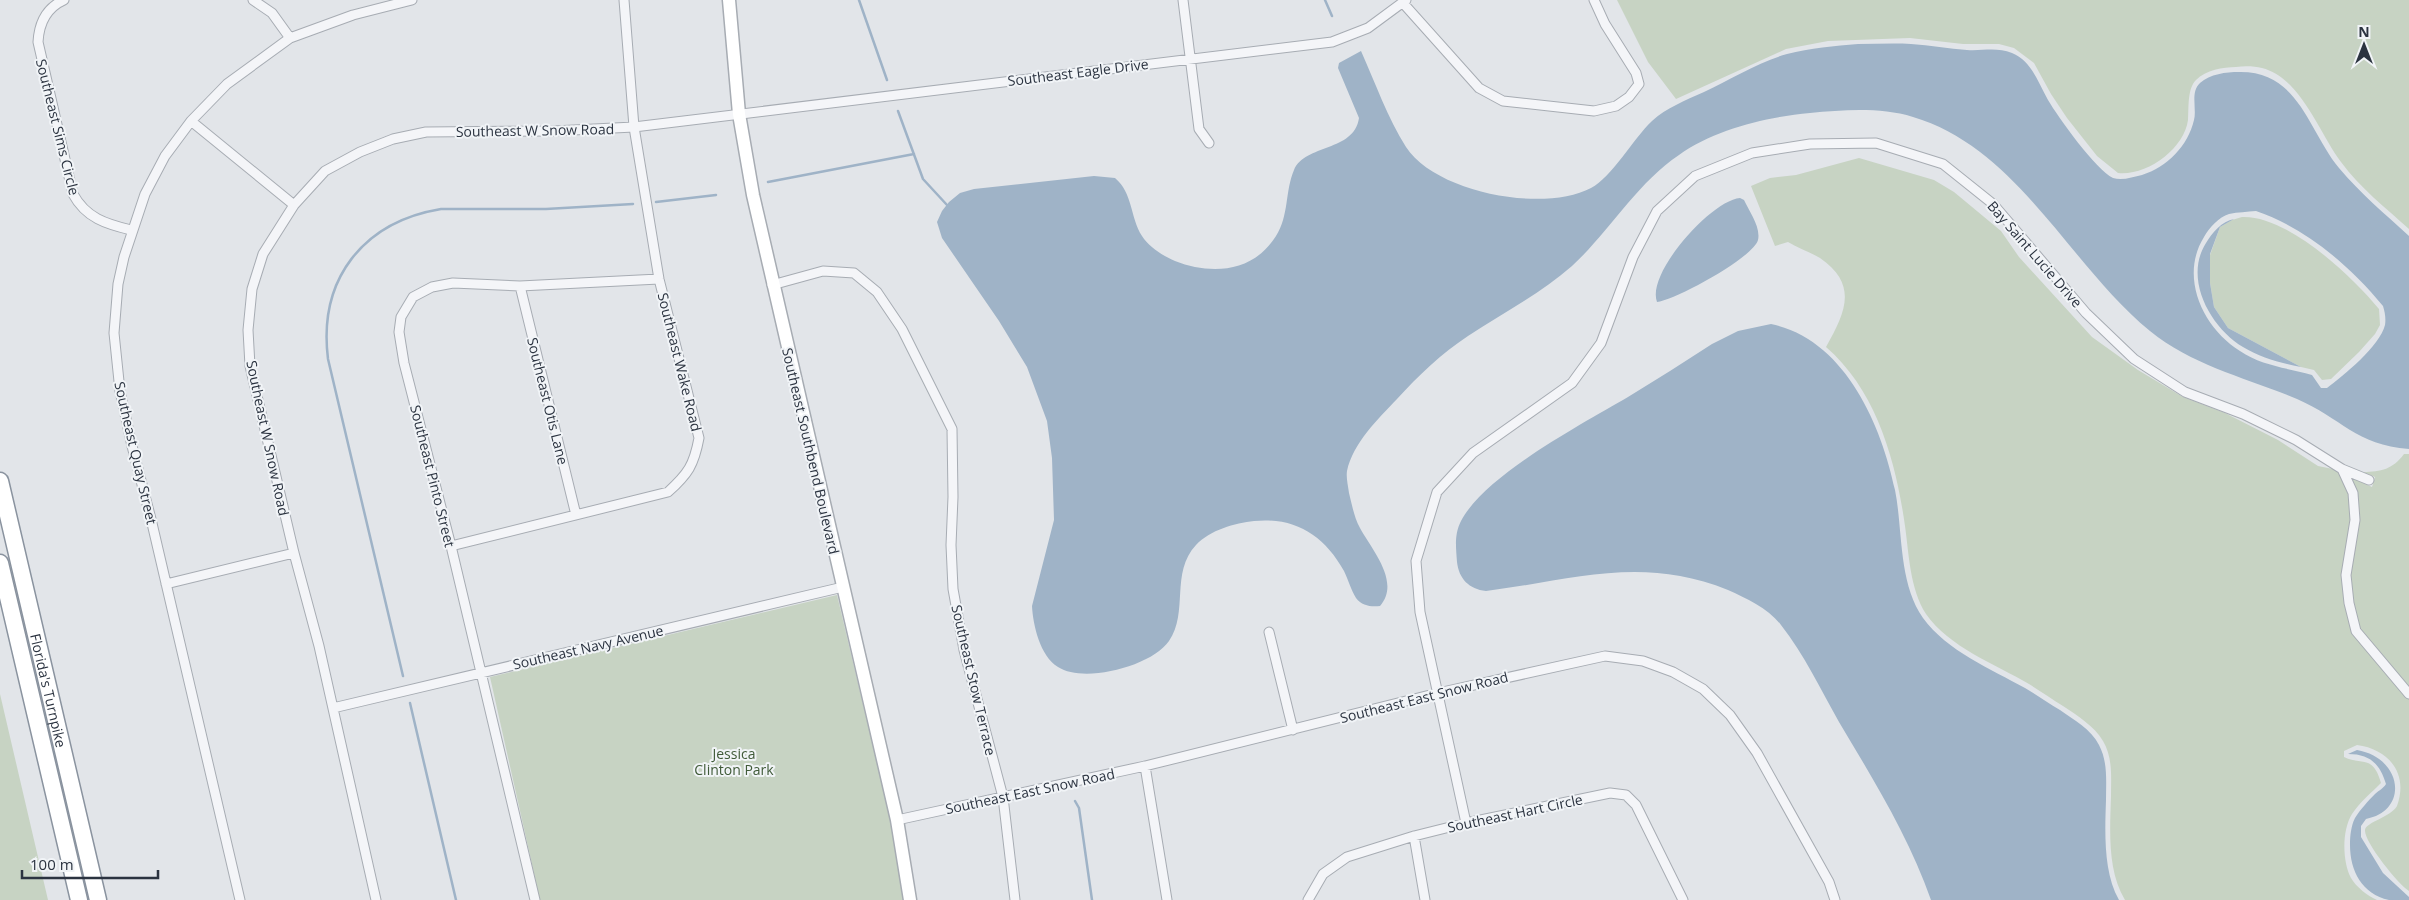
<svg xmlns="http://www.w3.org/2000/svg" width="2409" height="900" viewBox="0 0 2409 900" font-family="'Open Sans',sans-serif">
<rect width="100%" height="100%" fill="#e2e5e9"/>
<path fill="#c7d3c3" d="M1617,0H2409V229C2386,208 2360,188 2341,162C2319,133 2301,78 2262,68C2254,66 2244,66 2236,67C2223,67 2206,70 2196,80C2187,89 2189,108 2188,120C2184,149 2147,176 2118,173L2097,156L2067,118L2051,94L2034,63L2014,48L1999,44H1963L1910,38L1828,41L1786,49L1676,99L1648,62Z
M1859,158L1934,180L1954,192L2001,231L2019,257L2092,337L2138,370L2183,397L2225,413L2278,440L2318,466L2333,469L2372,487L2375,477L2363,472C2381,472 2393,469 2404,454H2409V891C2398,884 2364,842 2365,830C2366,822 2391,817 2397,806C2409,773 2388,749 2357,745L2344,751V757C2362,766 2373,754 2381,783C2371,793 2360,802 2352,814C2342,830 2342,861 2351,878C2356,887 2368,896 2377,900H2125C2107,870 2110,830 2111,796C2111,777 2113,758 2103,741C2094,726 2078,716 2063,706C2052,699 2040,691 2029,684C1995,664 1949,647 1926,614C1910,589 1909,555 1905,526C1896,462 1877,391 1826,347C1845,313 1859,285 1820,258C1810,252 1798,248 1788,242L1775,246L1751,186L1770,178L1796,175Z
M2242,217C2287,215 2351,275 2379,309L2380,325L2375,334L2359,352L2331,379L2322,380L2314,370L2301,367L2228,328L2214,307L2210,283V255L2220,227L2232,220Z
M837,595L894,835L903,900H540L490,677Z
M0,694L48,900H0Z"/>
<path fill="#9fb3c7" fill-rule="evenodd" d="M1858,44C1876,44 1894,43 1911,44C1930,45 1949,49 1967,50C1983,51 1997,47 2012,53C2032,61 2038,83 2048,100C2058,117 2096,170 2113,178C2122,181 2133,177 2142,175C2167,167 2188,146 2194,120C2197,109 2190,92 2200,83C2210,74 2226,72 2239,72C2299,71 2308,130 2339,168C2360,193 2385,214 2409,236V449C2356,445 2341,418 2297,399C2247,378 2193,366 2150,331C2070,266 2018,148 1913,117C1880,107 1844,110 1810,113C1767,117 1715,129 1679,155C1636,184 1610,231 1572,266C1540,294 1503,313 1468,336C1442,353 1418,376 1397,399C1378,419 1353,443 1347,471C1346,478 1348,485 1349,493C1352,505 1354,517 1360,528C1372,550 1401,582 1380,606C1371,607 1362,606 1356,598C1351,590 1348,579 1344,571C1324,535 1295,517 1254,521C1235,523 1210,530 1196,545C1170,573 1189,612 1169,641C1152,666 1084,684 1058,667C1040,656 1033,625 1032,606L1054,520L1052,458L1047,421L1027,367L999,321L942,238L937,222L942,211L949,202L960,193L974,189L1094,176L1115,178C1133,193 1130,217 1142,236C1149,247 1163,256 1175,261C1211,275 1253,273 1276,236C1289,216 1285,191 1294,170C1305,144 1354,152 1359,118L1338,68L1339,63L1361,51C1375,82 1388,119 1406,147C1436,193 1544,213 1591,188C1612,177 1633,139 1652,121C1666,108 1686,100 1704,92C1731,79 1759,62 1787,54C1810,48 1835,46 1858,44ZM2256,211C2306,228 2350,266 2383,306C2385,312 2386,319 2385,325C2380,346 2343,376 2327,388H2321L2312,375C2288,368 2262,366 2240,351C2203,328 2179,277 2204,237C2209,228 2219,217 2229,214C2238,212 2247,212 2256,211Z
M1740,198L1744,200C1749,211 1761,227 1758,240C1753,258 1675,300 1657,302C1646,273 1712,200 1740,198Z
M2234,219L2220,227L2210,254V283L2214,307L2228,328L2301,367C2281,363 2261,358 2243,347C2211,328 2183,279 2206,243C2212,233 2222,221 2234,219Z
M1771,324C1844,339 1881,423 1895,490C1903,530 1898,582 1923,618C1947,651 1991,669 2025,688C2037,695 2048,703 2060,710C2074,720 2091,729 2099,745C2108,762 2106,781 2106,800C2105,831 2103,872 2119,900H1931C1909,837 1873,779 1839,722C1821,690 1804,654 1781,625C1769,609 1746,598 1728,590C1641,555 1574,580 1486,591C1469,589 1459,579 1457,562C1456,547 1454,535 1461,521C1485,475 1582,424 1628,397C1656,380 1684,362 1712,344L1738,331Z
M2357,750C2403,758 2409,811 2366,819L2361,826V837L2383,873L2409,897V900C2403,900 2395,900 2389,900C2362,894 2350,871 2350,845C2350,836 2351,826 2355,818C2360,810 2368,801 2375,794C2379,790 2383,789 2386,784C2380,764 2370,754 2348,754Z"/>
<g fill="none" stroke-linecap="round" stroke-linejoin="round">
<path stroke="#9fb3c7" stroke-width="2.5" d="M859,0L887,80
M1325,0L1332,16
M898,111L923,179L947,205
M768,182L914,154
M656,202L716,195
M403,676L328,359C318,279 363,222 441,209H546L633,204
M410,703L456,900
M1075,801L1079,808L1092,900"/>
<g stroke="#a7acb3" stroke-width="11">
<path id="street" d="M64,0C46,8 39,24 38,42L73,194C86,218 106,224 131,230
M253,0L272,13L290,38
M1183,0L1199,129L1209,143
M1403,3L1479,88L1503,101L1594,111L1616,106L1629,97L1639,84L1636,73L1605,24L1594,0
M191,121L294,205
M772,285L823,271L854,273L877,292L902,329L952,429L953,497L951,545L953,589L964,650L1003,797L1015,900
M520,286L576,515
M2342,469L2353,493L2355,520L2346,575L2349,603L2356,631L2409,694
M451,546L668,492C688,474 694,465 699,438L659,279L648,212L634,127L624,0
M166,584L294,553
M1269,632L1293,730
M333,708L843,587
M1145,766L1167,900
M897,820L1145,766L1438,693L1605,656L1643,661L1673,672L1703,689L1730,715L1757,753L1829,882L1835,900
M1466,823L1420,612L1416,561L1437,492L1473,453L1572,383L1601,343L1633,257L1657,211L1695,176L1752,153L1810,144L1876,143L1943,164L1993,204L2086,313L2134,359L2185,392L2243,414L2296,440L2342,469L2369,480
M1414,836L1425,900
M240,900L151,519L132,446L120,391L114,333L118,284L124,257L145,194L165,156L191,121L227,84L290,38L353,15L412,0
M376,900L319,646L294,553L250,366L248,330L252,289L263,254L294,205L325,171L360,152L393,139L426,132L553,131L634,127L1332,42L1368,28L1406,0
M535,900L451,546L404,363L399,332L401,317L413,297L432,287L453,283L520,286L659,279
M1308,900L1323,874L1347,857L1414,836L1466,823L1610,793L1626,795L1636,805L1683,900"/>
</g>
<g stroke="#a7acb3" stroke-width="15">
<path id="secondary" d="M729,0L739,114L753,195L897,820L910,900"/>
</g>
<g stroke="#8a939f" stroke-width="19">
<g id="highway">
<path id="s1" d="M0,481L98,900"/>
<path d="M0,563L79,900"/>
</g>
</g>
<use href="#street" stroke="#f4f5f8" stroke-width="9"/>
<use href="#secondary" stroke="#fff" stroke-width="12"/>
<use href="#highway" stroke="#fff" stroke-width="16"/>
</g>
<g text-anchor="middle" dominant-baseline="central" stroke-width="4" stroke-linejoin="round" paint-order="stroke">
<g font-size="14" fill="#2b3340" stroke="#f1f4f7">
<text transform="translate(1078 72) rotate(-7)">Southeast Eagle Drive</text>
<text transform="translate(58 127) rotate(76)">Southeast Sims Circle</text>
<text transform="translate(535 130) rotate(-1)">Southeast W Snow Road</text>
<text transform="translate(2035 254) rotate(49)">Bay Saint Lucie Drive</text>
<text transform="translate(680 362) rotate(76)">Southeast Wake Road</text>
<text transform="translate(548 401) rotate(76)">Southeast Otis Lane</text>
<text transform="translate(268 438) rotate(78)">Southeast W Snow Road</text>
<text transform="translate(811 451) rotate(77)">Southeast Southbend Boulevard</text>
<text transform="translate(136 453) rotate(77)">Southeast Quay Street</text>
<text transform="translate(433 476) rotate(76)">Southeast Pinto Street</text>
<text transform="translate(588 647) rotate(-13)">Southeast Navy Avenue</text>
<text transform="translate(974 680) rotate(77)">Southeast Stow Terrace</text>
<text stroke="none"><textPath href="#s1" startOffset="215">Florida's Turnpike</textPath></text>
<text transform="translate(1424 697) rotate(-14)">Southeast East Snow Road</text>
<text transform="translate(1030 791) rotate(-12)">Southeast East Snow Road</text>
<text transform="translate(1515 813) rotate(-12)">Southeast Hart Circle</text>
</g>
<g font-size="14" fill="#405b39" stroke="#f1f4f7">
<text x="734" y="753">Jessica<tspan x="734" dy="16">Clinton Park</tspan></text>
</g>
</g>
<g transform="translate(2364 45)" stroke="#f1f4f7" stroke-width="4" paint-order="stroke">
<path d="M0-4L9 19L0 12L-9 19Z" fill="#2b3340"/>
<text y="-8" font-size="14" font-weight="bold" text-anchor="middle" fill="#2b3340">N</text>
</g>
<path d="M22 870v8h136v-8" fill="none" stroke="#2b3340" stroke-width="2.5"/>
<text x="30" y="870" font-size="15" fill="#2b3340" stroke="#f1f4f7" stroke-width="4" paint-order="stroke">100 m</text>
</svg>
